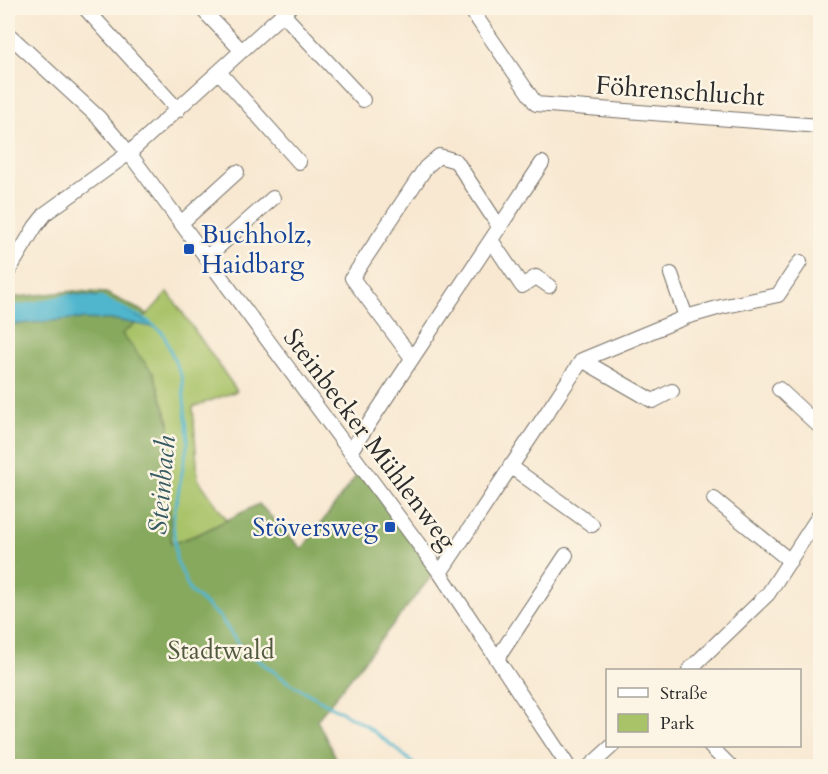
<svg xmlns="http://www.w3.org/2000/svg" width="828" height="774" viewBox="0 0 828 774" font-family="Cardo,serif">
<rect width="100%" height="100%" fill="#fcf5e5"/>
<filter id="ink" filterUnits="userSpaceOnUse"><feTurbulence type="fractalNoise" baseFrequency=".0167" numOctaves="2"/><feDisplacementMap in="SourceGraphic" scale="12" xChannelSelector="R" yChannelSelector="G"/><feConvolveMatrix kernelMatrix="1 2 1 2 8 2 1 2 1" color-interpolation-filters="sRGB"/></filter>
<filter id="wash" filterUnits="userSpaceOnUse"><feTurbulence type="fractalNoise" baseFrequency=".008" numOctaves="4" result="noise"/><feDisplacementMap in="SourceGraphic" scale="24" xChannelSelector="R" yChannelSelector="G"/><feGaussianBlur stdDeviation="1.35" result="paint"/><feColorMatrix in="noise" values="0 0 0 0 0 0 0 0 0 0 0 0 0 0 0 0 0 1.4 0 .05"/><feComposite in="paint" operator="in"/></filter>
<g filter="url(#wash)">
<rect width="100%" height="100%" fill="#f8e8d1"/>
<path fill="#a9c369" stroke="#6a774a" stroke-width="1.5" d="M168,292L237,391L193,407L198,479L227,520L199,534L171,544L168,473L169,422L121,334L148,314Z"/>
<path fill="#86a95d" stroke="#586a44" stroke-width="1.5" d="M75,291L106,293L148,314L122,334L154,374L169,422L168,473L171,544L199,534L259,504L302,549L362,468L434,573L317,720L340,766H8V298Z"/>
<path fill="#50b6ce" stroke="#3e707c" stroke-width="1.5" d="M74,294L102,297L157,328L116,320L73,319L8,325V306H22Z"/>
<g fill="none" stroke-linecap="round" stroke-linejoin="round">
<path stroke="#50b6ce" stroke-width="3" d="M100,297L145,319L163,333L182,378L188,441L173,520L176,559L190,591L220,617L240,647L291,684L365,725L398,750L416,766
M8,306H22L70,295"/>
</g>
</g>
<g filter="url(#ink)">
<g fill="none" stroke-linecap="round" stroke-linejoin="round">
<g stroke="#736d65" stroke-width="16">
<path id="minor" d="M85,8L178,110
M201,8L242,51
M470,8L536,104L820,126
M283,14L363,100
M8,34L99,118L129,153L440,573L568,766
M219,72L299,162
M181,223L237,172
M491,240L522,286L536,277L549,286
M206,258L273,198
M8,272L35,227L46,213L129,153L289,8
M671,274L686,317
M412,358L352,278L426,167L439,156L456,161L500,228
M582,360L653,401L672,391
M779,389L820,427
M350,452L542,163
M510,466L592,525
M714,499L790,561
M440,573L582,360L686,317L721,307L778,295L800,262
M497,659L566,555
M689,670L768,594L820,514
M710,746L730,766
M590,766L612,746"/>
</g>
<use href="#minor" stroke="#fff" stroke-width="14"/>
</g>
</g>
<g fill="#1a4fb4" stroke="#fcf5e5" stroke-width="2">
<rect x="183" y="243" width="12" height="12" rx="3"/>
<rect x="384" y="521" width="12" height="12" rx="3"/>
</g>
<g text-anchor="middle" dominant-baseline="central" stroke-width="5" stroke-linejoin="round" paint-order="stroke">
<g font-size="26" fill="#2b2b2b" stroke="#fcf5e5">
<text transform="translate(680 91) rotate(4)">Föhrenschlucht</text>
<text transform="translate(370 439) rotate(53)">Steinbecker Mühlenweg</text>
</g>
<g font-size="26" fill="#164399" stroke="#fcf5e5" text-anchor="start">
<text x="201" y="234">Buchholz,<tspan x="201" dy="30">Haidbarg</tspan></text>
<text x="378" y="527" text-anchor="end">Stöversweg</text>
</g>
<g font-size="26" fill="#51593e" stroke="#fcf5e5">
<text x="221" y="650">Stadtwald</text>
</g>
<g font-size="27" font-style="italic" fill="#385c64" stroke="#fcf5e5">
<text transform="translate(162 485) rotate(-85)">Steinbach</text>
</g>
</g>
<rect width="828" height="774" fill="none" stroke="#fcf5e5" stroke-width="30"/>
<rect x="606" y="669" width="195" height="78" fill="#fcf5e5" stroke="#a8a49b" stroke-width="1.5"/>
<rect x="618" y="688" width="30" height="9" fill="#ffffff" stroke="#a8a49b" stroke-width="1.5"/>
<text x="660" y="699" font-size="18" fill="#2b2b2b">Straße</text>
<rect x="618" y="714" width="30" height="18" fill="#a9c369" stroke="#a8a49b" stroke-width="1.5"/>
<text x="660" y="729" font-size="18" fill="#2b2b2b">Park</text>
</svg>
